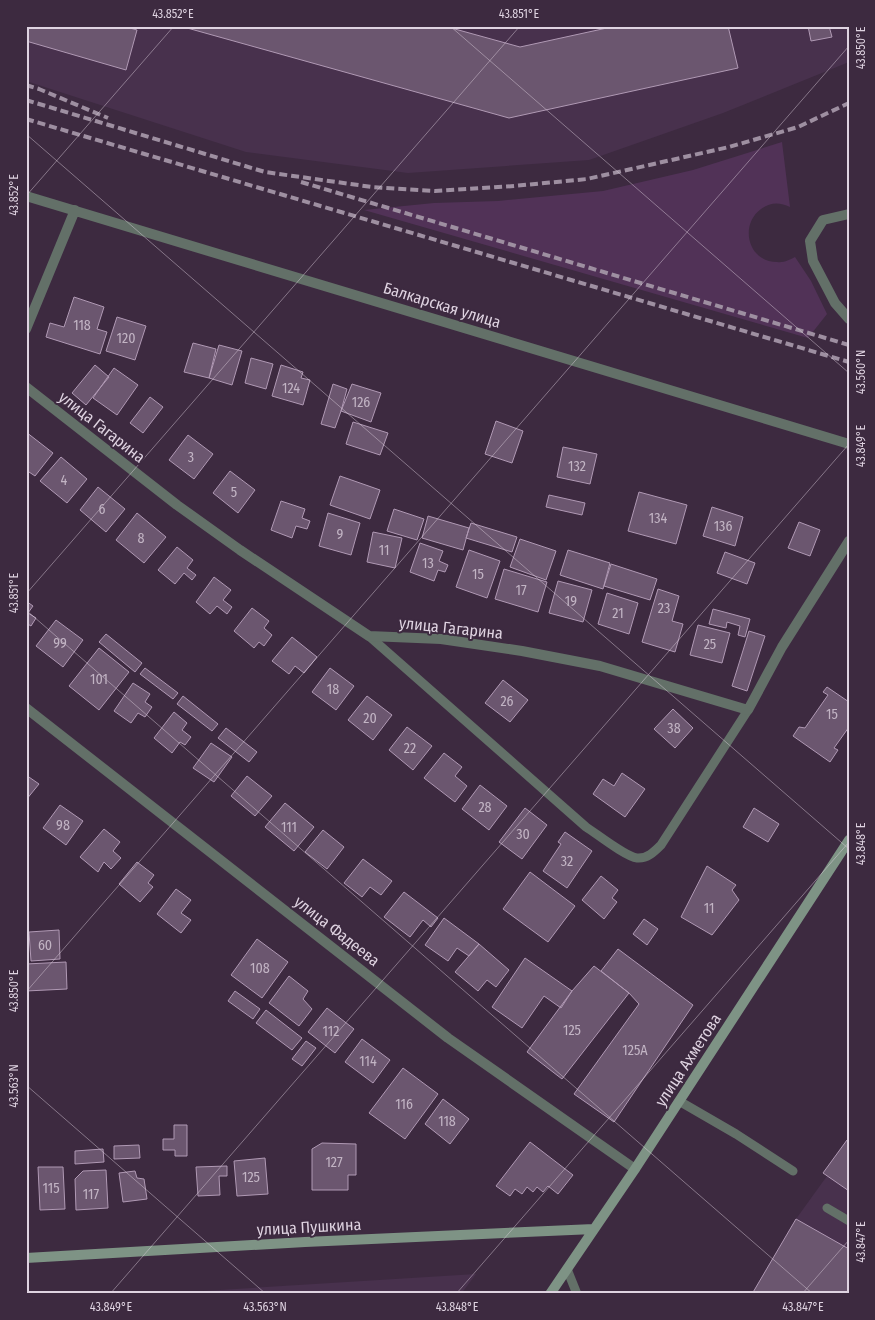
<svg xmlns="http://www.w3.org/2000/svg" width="875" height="1320" viewBox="0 0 875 1320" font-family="'Fira Sans Condensed',sans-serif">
<rect width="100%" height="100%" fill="#3d2a40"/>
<path fill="#48314d" d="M26,26H849V62L723,113L589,160L408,173L246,152L26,81Z
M847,1140H849V1294H752L796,1219L827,1176L823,1173Z
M476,1274L461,1294H155Z"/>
<path fill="#513257" d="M782,142L790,207C780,202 770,202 761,209C739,225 748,262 777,262C784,263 789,260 795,257L811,281L827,314L808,338L364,210L434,203L498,201L603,191L693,170Z"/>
<path fill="#6b566f" stroke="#b099b4" d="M26,26H123L137,30L126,70L26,41Z
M180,26H444L520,47L616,26H728L738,68L509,118Z
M808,26H829L832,37L811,41Z
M74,297L104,307L97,329L107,332L100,354L46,337L50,323L64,327Z
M117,317L146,326L135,360L106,351Z
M193,343L216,349L209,378L184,372Z
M219,345L242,351L232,385L209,378Z
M251,358L273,364L266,389L245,383Z
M95,365L109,377L86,405L72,393Z
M281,365L303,372L301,378L310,380L303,405L272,396Z
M114,368L138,385L117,415L93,398Z
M333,384L347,389L341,411L335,428L321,424Z
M352,384L381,393L371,422L341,411Z
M150,397L163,407L143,433L130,423Z
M496,421L523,431L512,463L485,454Z
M353,422L388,433L380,455L346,444Z
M26,432L53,453L35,476L26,470Z
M188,435L213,454L194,479L169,460Z
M563,447L597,454L590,484L557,477Z
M61,457L87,479L67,503L40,481Z
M230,471L255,490L238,513L213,493Z
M340,476L380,490L370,519L330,505Z
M98,487L125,509L106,532L80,510Z
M639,492L687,505L676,544L628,531Z
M549,495L585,503L582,515L546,507Z
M281,501L305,509L302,518L310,521L307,529L296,526L292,538L271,530Z
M712,507L743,517L735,546L703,536Z
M394,509L424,519L417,540L387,531Z
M137,513L166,537L144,563L116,540Z
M328,513L360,523L351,555L319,546Z
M428,516L469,528L463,550L422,538Z
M799,522L820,530L810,556L788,548Z
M471,523L517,537L512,552L466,538Z
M373,532L402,538L395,568L367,562Z
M520,539L556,551L546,580L510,567Z
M420,543L443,551L439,561L448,565L445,572L438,570L434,581L410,572Z
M177,547L193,560L187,568L196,575L192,580L184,573L175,584L158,570Z
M469,550L500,561L487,598L456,587Z
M568,550L610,563L603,589L560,575Z
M725,552L755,563L747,584L717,573Z
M611,564L657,579L650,600L604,586Z
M504,569L547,582L538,612L495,599Z
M214,577L231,590L223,600L232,607L227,614L217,606L210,614L196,602Z
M558,581L592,590L583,622L549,613Z
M658,589L679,596L672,621L683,624L675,652L642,642Z
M607,593L638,603L629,634L598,624Z
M26,601L33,606L28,613L36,618L31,626L26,623Z
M252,608L269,621L264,628L272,635L264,646L259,642L254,648L234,631Z
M713,609L750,619L745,637L738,635L740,626L727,622L726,628L709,624Z
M56,620L83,640L63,667L36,646Z
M698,625L730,633L722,663L690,655Z
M749,631L765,636L747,691L732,686Z
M106,634L142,663L135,672L99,642Z
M292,637L317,657L304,673L295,666L289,674L272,661Z
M99,648L129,672L99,710L69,686Z
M145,668L178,693L173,699L140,674Z
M330,668L354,686L336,710L312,692Z
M503,680L528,700L510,722L485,703Z
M133,683L150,694L145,702L152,707L145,717L138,713L131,723L114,711Z
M827,687L849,702V727L834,748L838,750L830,762L793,736L799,727L805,728L828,695L823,692Z
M183,696L218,724L212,731L177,704Z
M367,696L392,715L373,740L348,720Z
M673,709L693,728L675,748L654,729Z
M174,712L187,723L182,730L191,737L185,745L180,742L172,753L154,738Z
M407,727L432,746L413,770L389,750Z
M226,728L257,752L249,762L218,738Z
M211,743L232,757L214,782L193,768Z
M444,753L462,767L455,776L467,786L455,802L424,778Z
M622,773L645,789L625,817L593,794L603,779L614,786Z
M26,775L39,784L26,800Z
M247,776L272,796L255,816L231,796Z
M480,785L507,806L489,830L462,809Z
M285,803L314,827L294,851L265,827Z
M60,805L83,821L66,845L43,828Z
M525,808L547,825L522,859L499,842Z
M754,808L779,824L768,842L743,827Z
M104,829L120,842L113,851L121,858L111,869L104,862L98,872L80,857Z
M323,830L344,847L327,869L305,852Z
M565,832L592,851L567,888L543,871L561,844L558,842Z
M363,859L392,881L381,895L370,887L362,897L344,883Z
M137,862L154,875L148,883L153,887L140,902L119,884Z
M707,866L736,885L732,890L739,900L712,935L681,917Z
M530,872L575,906L548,942L503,909Z
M601,876L618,890L612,898L617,902L604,919L582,900Z
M176,889L191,900L181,913L191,920L181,933L157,914Z
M404,892L438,918L431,927L423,920L410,937L384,917Z
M444,918L479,944L469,956L457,948L448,961L425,945Z
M644,919L658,929L647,945L633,934Z
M59,930L60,959L31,961L29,932Z
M257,939L288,962L262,998L231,975Z
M479,944L509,970L496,987L487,980L478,991L455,972Z
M618,949L693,1005L614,1122L574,1094L639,1004L629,993L601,971Z
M525,958L572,991L561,1008L544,996L522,1028L492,1007Z
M66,962L67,989L26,991V964Z
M594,966L629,993L562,1079L527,1052L572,991Z
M289,976L308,991L303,999L312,1009L299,1026L269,1003Z
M235,991L260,1009L253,1019L228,1001Z
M327,1008L354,1029L335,1053L308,1032Z
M266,1010L302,1038L292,1050L256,1023Z
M362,1039L390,1060L373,1083L345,1062Z
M306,1041L316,1048L302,1066L292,1059Z
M403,1068L438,1094L405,1139L369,1113Z
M443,1099L469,1119L450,1144L425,1124Z
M174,1125H187V1156H175V1150H163V1139H174Z
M847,1140L849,1142V1191L823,1173Z
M530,1142L573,1175L558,1194L548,1186L543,1192L537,1187L533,1192L527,1187L522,1194L515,1189L510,1196L496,1186Z
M322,1143L356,1144V1175H348V1190H312V1149Z
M139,1145L140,1158L114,1159V1146Z
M103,1149L104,1162L75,1164V1151Z
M265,1158L268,1194L237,1196L234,1161Z
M227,1166V1176H219L220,1195L198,1196L196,1167Z
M38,1167H63L65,1209L40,1210Z
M106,1170L108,1208L76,1210L75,1179L83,1171Z
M135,1171L137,1178L144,1179L147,1199L123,1202L119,1173Z
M796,1219L849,1249V1294H752Z"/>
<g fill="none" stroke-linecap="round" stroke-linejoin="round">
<path stroke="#637068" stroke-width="9" d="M369,636L586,827C597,834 626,857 637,858C647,859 654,852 661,845L748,710
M679,1101L736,1134L793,1171
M827,1208L849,1221
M567,1269L577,1294"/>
<path stroke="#637068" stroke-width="10" d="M26,196L849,444
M849,214L823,220L810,241L813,261L835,303L849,319
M26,329L75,210
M26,387L177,505L240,550L369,636L441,639L522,651L600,666L748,710L782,647L849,541
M26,708L448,1038L635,1169"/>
<path stroke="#7e9385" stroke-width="10" d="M26,1258L305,1242L594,1229
M550,1294L635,1169L849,840"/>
<path stroke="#9e8fa1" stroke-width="4" stroke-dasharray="8 4" stroke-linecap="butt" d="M26,85L39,89L108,118
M26,100L265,172L372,187L435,191L514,186L587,179L729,147L798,127L849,103
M26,119L849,362
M301,182L849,345"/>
</g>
<path fill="none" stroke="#dfd3e1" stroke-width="1" stroke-opacity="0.45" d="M450,26L849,373M26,134L849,849M26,196L174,26M26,594L520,26M26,610L813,1294M26,992L849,46M26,1085L266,1294M110,1294L849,444M456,1294L849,842M802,1294L849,1240"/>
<g text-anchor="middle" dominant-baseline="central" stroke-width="4" stroke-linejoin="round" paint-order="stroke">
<g font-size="14" fill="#c2b4c4">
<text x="82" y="325">118</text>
<text x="126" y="338">120</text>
<text x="291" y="388">124</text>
<text x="361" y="402">126</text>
<text x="191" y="457">3</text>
<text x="577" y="466">132</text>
<text x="64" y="480">4</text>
<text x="234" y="492">5</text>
<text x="102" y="509">6</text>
<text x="658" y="518">134</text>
<text x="723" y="526">136</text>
<text x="340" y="534">9</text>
<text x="141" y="538">8</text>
<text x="384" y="550">11</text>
<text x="428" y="563">13</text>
<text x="478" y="574">15</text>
<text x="521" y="590">17</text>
<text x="571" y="601">19</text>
<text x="664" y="608">23</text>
<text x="618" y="613">21</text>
<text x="60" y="643">99</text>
<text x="710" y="644">25</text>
<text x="99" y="679">101</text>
<text x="333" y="689">18</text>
<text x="507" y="701">26</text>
<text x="832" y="714">15</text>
<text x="370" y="718">20</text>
<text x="674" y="728">38</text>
<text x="410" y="748">22</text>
<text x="485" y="807">28</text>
<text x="63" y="825">98</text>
<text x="289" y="827">111</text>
<text x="523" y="834">30</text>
<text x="567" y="861">32</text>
<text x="709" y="908">11</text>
<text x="45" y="945">60</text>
<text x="260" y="968">108</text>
<text x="572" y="1030">125</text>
<text x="331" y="1031">112</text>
<text x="635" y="1050">125А</text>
<text x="368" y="1061">114</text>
<text x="404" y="1104">116</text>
<text x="447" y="1121">118</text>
<text x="334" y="1162">127</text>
<text x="251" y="1177">125</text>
<text x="51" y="1188">115</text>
<text x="91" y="1194">117</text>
</g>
<g font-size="16" fill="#dfd3e1" stroke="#3d2a40">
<text transform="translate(442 305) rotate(17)">Балкарская улица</text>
<text transform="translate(102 427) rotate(38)">улица Гагарина</text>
<text transform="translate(451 628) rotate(6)">улица Гагарина</text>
<text transform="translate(337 931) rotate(38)">улица Фадеева</text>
<text transform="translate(688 1060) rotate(-57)">улица Ахметова</text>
<text transform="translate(309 1227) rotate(-3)">улица Пушкина</text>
</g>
</g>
<rect width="875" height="1320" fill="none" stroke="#3d2a40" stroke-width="55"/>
<rect x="28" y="28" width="820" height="1264" fill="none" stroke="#dfd3e1" stroke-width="2"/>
<g font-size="12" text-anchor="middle" fill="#dfd3e1">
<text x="173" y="18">43.852°E</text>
<text x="519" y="18">43.851°E</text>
<text transform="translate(861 48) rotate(-90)" y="4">43.850°E</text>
<text transform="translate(14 195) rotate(-90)" y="4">43.852°E</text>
<text transform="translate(861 372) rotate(-90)" y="4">43.560°N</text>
<text transform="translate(861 446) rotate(-90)" y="4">43.849°E</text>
<text transform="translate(14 593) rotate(-90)" y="4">43.851°E</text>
<text transform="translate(861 844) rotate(-90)" y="4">43.848°E</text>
<text transform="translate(14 991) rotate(-90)" y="4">43.850°E</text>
<text transform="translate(14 1086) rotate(-90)" y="4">43.563°N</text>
<text transform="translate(861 1242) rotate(-90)" y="4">43.847°E</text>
<text x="111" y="1311">43.849°E</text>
<text x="265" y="1311">43.563°N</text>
<text x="457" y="1311">43.848°E</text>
<text x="803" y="1311">43.847°E</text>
</g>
</svg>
